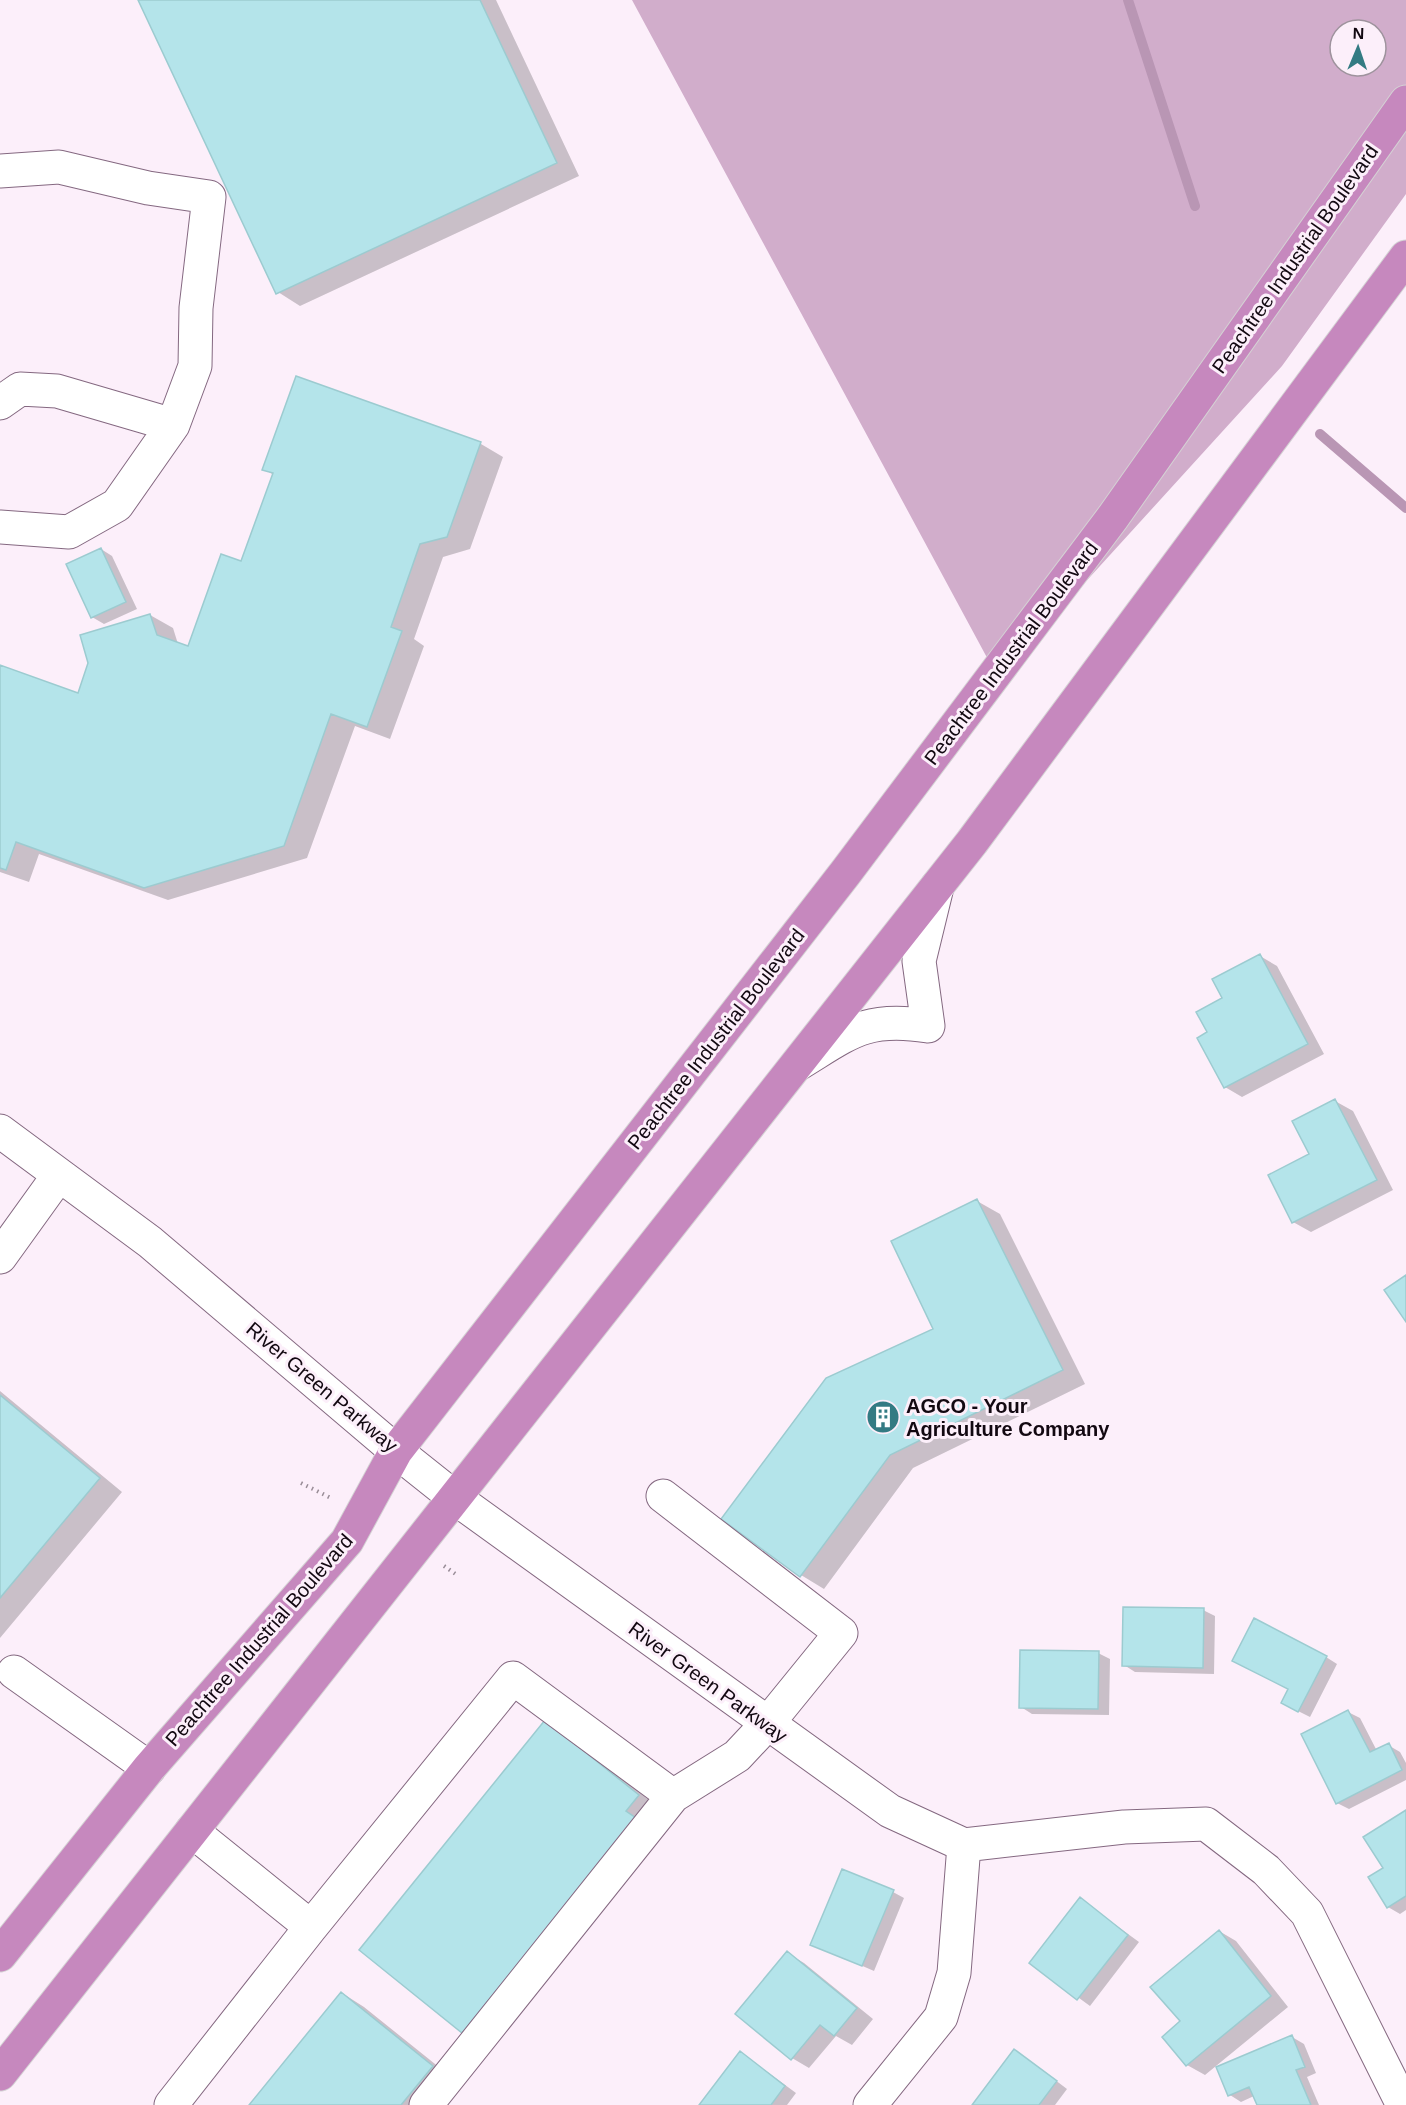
<svg xmlns="http://www.w3.org/2000/svg" width="1406" height="2105" viewBox="0 0 1406 2105" font-family="Arial,sans-serif">
<rect width="100%" height="100%" fill="#fceffa"/>
<path fill="#d1adcb" fill-rule="evenodd" d="M632,0H1406V194L1282,366L998,678ZM1340,30H1376V66H1340Z"/>
<path fill="#0003" d="M140,0H496L579,176L300,306L278,292Z
M297,378L481,444L503,457L470,549L443,557L414,639L424,646L390,739L355,726L307,858L168,900L39,854L29,882L0,872V666L79,694L150,615L173,628L178,644L189,648L242,563L274,475L264,469Z
M101,549L112,556L137,609L104,624L92,617Z
M1260,956L1277,966L1324,1054L1242,1097L1225,1087L1209,1033L1224,999Z
M1335,1101L1353,1111L1393,1190L1311,1232L1293,1222L1311,1155Z
M977,1201L1000,1214L1085,1384L913,1468L824,1589L801,1575L723,1518L935,1329Z
M0,1391L122,1492L0,1638Z
M1203,1610L1215,1616L1214,1674L1135,1672L1124,1665Z
M1098,1653L1110,1659L1109,1715L1032,1714L1021,1707Z
M1326,1657L1337,1664L1310,1717L1294,1709Z
M1348,1712L1360,1718L1377,1751L1388,1745L1400,1752L1406,1763V1780L1349,1809L1337,1803Z
M568,1735L660,1809L486,2045L463,2032L361,1950Z
M1406,1811V1910L1400,1914L1388,1907L1385,1868Z
M893,1892L904,1898L874,1971L812,1944Z
M1080,1899L1139,1942L1090,2006L1031,1963Z
M1219,1931L1236,1941L1288,2007L1205,2075L1187,2065L1164,2037L1182,2022Z
M787,1953L804,1963L873,2019L852,2045L836,2036L809,2068L792,2058Z
M342,1993L364,2007L455,2080L434,2105H251Z
M1292,2037L1304,2044L1316,2073L1307,2077L1319,2105H1258L1254,2096L1241,2102L1230,2095Z
M1026,2058L1067,2089L1055,2105H974Z
M751,2060L796,2093L787,2105H701Z"/>
<g fill="none" stroke-linecap="round" stroke-linejoin="round">
<path stroke="#b996b4" stroke-width="10" d="M1128,0L1195,206
M1320,434L1406,508"/>
</g>
<path fill="#b4e4ea" stroke="#9ccbd0" stroke-width="1.5" d="M138,0H480L557,163L276,294Z
M296,376L481,442L447,537L420,544L391,627L402,631L367,727L331,714L284,846L144,888L16,842L6,870L0,868V665L78,693L88,663L80,635L150,614L157,635L188,646L221,554L241,561L273,473L262,470Z
M101,548L126,602L91,618L66,564Z
M1260,954L1308,1044L1224,1088L1197,1038L1207,1032L1196,1012L1222,998L1212,979Z
M1335,1099L1377,1180L1292,1223L1268,1175L1309,1154L1292,1121Z
M977,1199L1063,1370L890,1455L800,1577L721,1519L826,1378L933,1329L891,1241Z
M1406,1275V1322L1384,1290Z
M0,1395L100,1478L0,1598Z
M1123,1607L1204,1608L1203,1668L1122,1666Z
M1254,1618L1327,1656L1298,1712L1281,1703L1288,1689L1232,1661Z
M1020,1650L1099,1651L1098,1709L1019,1708Z
M1348,1710L1370,1752L1389,1743L1402,1770L1336,1804L1301,1734Z
M545,1720L639,1795L626,1811L636,1818L462,2033L359,1950Z
M1406,1810V1896L1387,1908L1368,1877L1383,1868L1363,1837Z
M842,1869L894,1890L862,1966L810,1945Z
M1080,1897L1128,1935L1077,2000L1029,1963Z
M1219,1930L1271,1996L1186,2066L1162,2037L1180,2021L1150,1987Z
M787,1951L857,2008L834,2036L820,2025L791,2060L735,2014Z
M341,1992L433,2066L401,2105H249Z
M1292,2035L1305,2067L1296,2070L1311,2105H1257L1249,2087L1228,2096L1216,2067Z
M1014,2049L1057,2081L1039,2105H972Z
M740,2051L785,2086L771,2105H699Z"/>
<g fill="none" stroke-linecap="round" stroke-linejoin="round">
<g stroke="#846880" stroke-width="35">
<path id="minor" d="M0,171L59,167L148,188L209,197L196,308L195,366L173,425L117,505L69,532L0,527
M0,403L20,389L57,391L173,425
M798,1064C849,1033 865,1016 928,1026L919,961L937,887
M0,1131L150,1242L396,1451L455,1498L890,1811L964,1845L1124,1827L1206,1824L1266,1870L1307,1913L1403,2105
M0,1257L59,1175
M14,1672L149,1768
M192,1831L311,1927L513,1678L673,1796L737,1756L767,1724L841,1633L663,1496
M171,2105L311,1927
M426,2105L673,1796
M870,2105L941,2017L954,1973L964,1845"/>
</g>
<g stroke="#d4d3d4" stroke-width="35">
<path id="highway" d="M0,1955L149,1768L347,1541L396,1451L846,872L1113,517L1406,102
M0,2074L972,842L1406,257"/>
</g>
<path stroke="#998d97" stroke-width="4" stroke-dasharray="1.5 4.5" stroke-linecap="butt" d="M301,1483L333,1499
M444,1566L457,1575"/>
<use href="#minor" stroke="#fff" stroke-width="33"/>
<use href="#highway" stroke="#c688be" stroke-width="33"/>
</g>
<defs>
<g id="building-disc" transform="scale(1.725)"><circle r="9.5" fill="#337b83" stroke="#fceffa"/><path d="M-4-6H4V6H1V3H-1V6H-4ZM-2.5-4.3h1.7v1.8h-1.7ZM.8-4.3h1.7v1.8H.8ZM-2.5-1h1.7V.8h-1.7ZM.8-1h1.7V.8H.8Z" fill="#fff"/></g>
</defs>
<g fill-rule="evenodd">
<use href="#building-disc" x="883" y="1417"/>
</g>
<g text-anchor="middle" dominant-baseline="central" stroke-width="6" stroke-linejoin="round" paint-order="stroke">
<g font-size="20" fill="#120811" stroke="#fceffa">
<text transform="translate(1295 259) rotate(-55)">Peachtree Industrial Boulevard</text>
<text transform="translate(1011 653) rotate(-53)">Peachtree Industrial Boulevard</text>
<text transform="translate(716 1039) rotate(-52)">Peachtree Industrial Boulevard</text>
<text transform="translate(322 1387) rotate(40)">River Green Parkway</text>
<text transform="translate(259 1640) rotate(-49)">Peachtree Industrial Boulevard</text>
<text transform="translate(708 1682) rotate(36)">River Green Parkway</text>
</g>
<g font-size="20" font-weight="bold" fill="#120811" stroke="#fceffa" text-anchor="start">
<text x="906" y="1406">AGCO - Your<tspan x="906" dy="23">Agriculture Company</tspan></text>
</g>
</g>
<g transform="translate(1358 48) rotate(2)"><circle r="28" fill="#fceffa" stroke="#9e939d" stroke-width="1.5"/>
<path d="M0-4.5L10 22L0 15L-10 22Z" fill="#337b83"/>
<text y="-9" font-size="16" font-weight="bold" text-anchor="middle" fill="#120811">N</text>
</g>
</svg>
